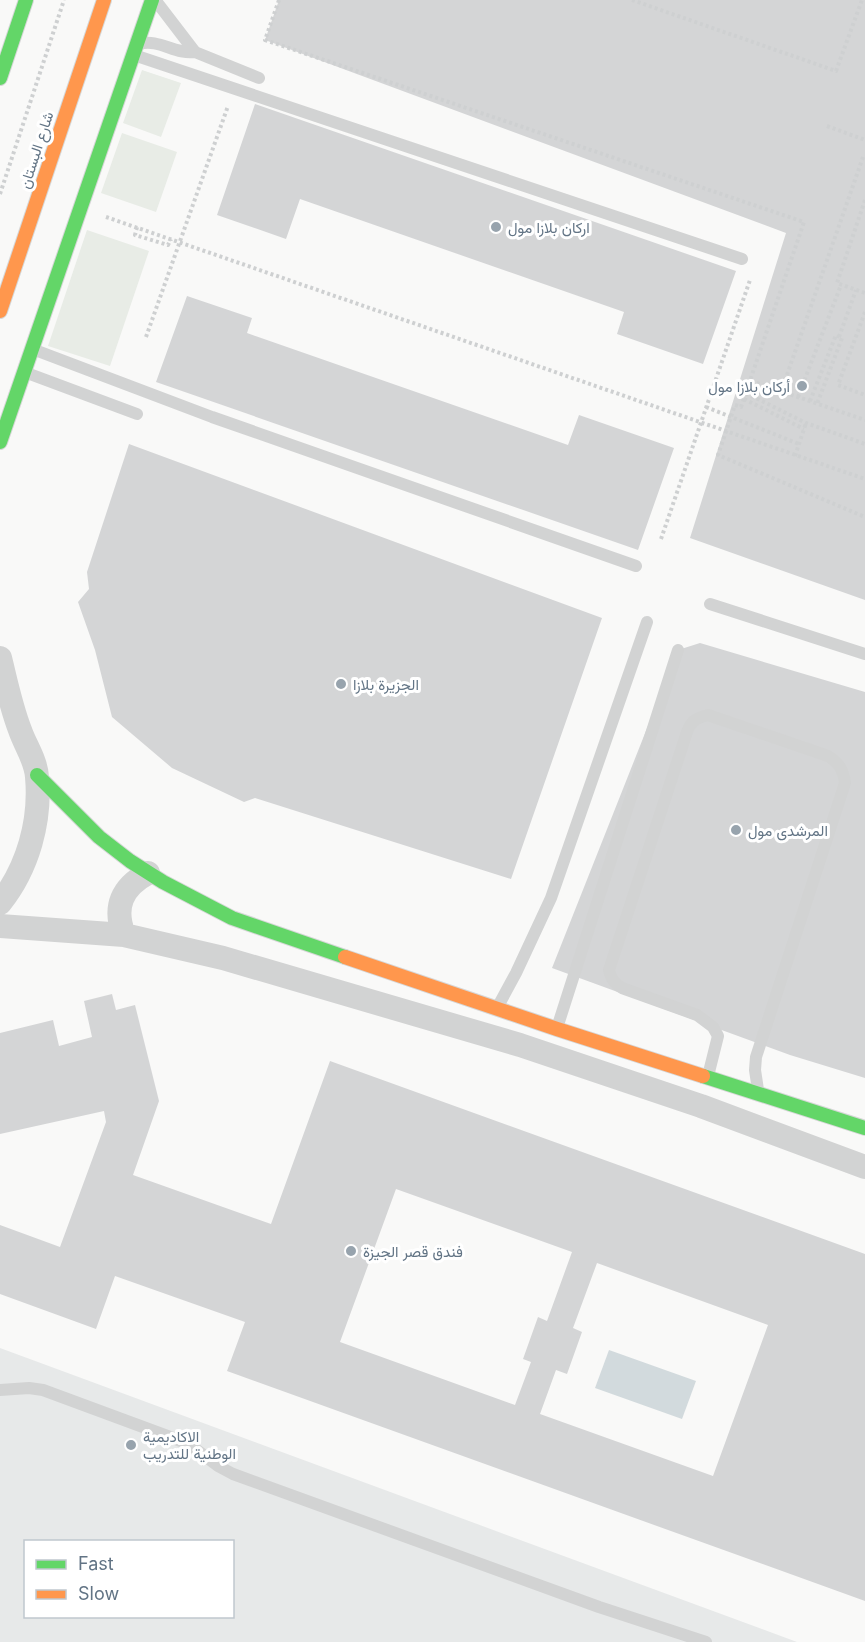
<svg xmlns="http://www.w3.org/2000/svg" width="865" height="1642" viewBox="0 0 865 1642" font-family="Inter,Vazirmatn,sans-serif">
<rect width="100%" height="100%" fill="#f9f9f8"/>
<path fill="#e7e9e9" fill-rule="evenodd" d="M0,1348L797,1642H0ZM26,1542H232V1616H26Z"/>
<path fill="#e8ece6" d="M142,70L181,83L161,137L123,123Z
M122,133L177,152L156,212L101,193Z
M87,230L149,251L110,366L48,346Z"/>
<path fill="#d2dadd" d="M609,1350L696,1381L682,1419L595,1388Z"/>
<path fill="#d4d5d6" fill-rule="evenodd" d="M279,0H865V600L690,538L786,233L265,40Z
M255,104L736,271L703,364L617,334L624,312L300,199L286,239L217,215Z
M187,296L252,318L247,333L568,445L579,415L674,448L638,550L156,382Z
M129,444L602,618L511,879L255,798L244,802L172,768L112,717L95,650L78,602L89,589L87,572Z
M700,643L865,692V1078L790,1055L552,968L678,650Z
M112,994L116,1010L135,1005L159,1101L133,1175L271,1224L330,1061L865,1254V1601L227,1371L245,1322L115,1276L96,1329L0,1294V1225L60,1247L106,1122L104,1111L0,1134V1033L53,1020L59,1046L92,1037L84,1001ZM396,1189L572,1252L547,1321L538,1317L523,1359L531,1362L515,1405L340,1342ZM597,1263L768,1325L713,1476L540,1414L556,1370L567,1374L582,1332L573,1328Z"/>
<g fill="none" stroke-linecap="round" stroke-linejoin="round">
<g stroke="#d6d7d7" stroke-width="16">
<path id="fast" d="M0,78L26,0
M0,442L152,0
M37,775L99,837L130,861L163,882L232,918L345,957
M703,1076L865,1128"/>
</g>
<g stroke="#d6d7d7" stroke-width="16">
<path id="slow" d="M0,311L104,0
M345,957L557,1029L703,1076"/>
</g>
<path stroke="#ced0d1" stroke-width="4" stroke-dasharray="3 3" stroke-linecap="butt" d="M279,0L265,40L804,222L741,407L735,405L718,455L865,517
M632,0L836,71L862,0
M827,126L865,140
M0,194L64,0
M865,200L837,283L865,293
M106,217L865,479
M137,227L135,235L168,245L171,239
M865,312L838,385L865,395
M146,337L228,106
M839,337L856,290
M751,381L865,420
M781,392L863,157
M746,393L806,423L865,444
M798,397L841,285
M744,399L804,429
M810,401L836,335L842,338L817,404
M706,407L799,444
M795,456L806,423
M661,539L750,280"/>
<path stroke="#d2d3d3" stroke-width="12" d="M156,1L195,52
M139,44C159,38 175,55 195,52L259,78
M134,55L742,259
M35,350L212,417L636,566
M27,373L137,414
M710,604L865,654
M497,1008L516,973L551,898L647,622
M557,1028L678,650
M708,1076L718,1036L713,1027L697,1015L622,988C614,983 611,979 609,970L687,732C691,721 696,718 708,715L828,756C839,763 843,769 845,783L756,1057L755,1070L758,1090
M0,1390L29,1388L43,1390L189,1444L218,1466L233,1474L599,1607L706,1642"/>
<path stroke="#d2d3d3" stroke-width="24" d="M0,658C6,682 11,707 20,730C25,745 36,760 37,777C41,821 28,868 0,903
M0,926L124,935L223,958L520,1045L701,1106L865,1167
M124,935C113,907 122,887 148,873"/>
<use href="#fast" stroke="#63d668" stroke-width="14"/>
<use href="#slow" stroke="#ff974d" stroke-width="14"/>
</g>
<g fill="#97a3ad" stroke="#fff" stroke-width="2">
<circle cx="496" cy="227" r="6"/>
<circle cx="802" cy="386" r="6"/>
<circle cx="341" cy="684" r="6"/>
<circle cx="736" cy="830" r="6"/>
<circle cx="351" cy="1251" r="6"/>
<circle cx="131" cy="1445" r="6"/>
</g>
<g text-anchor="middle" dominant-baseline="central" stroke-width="6" stroke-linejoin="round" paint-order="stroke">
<g font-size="15" fill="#627485" stroke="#fff">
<text transform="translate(36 150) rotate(-72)">شارع البستان</text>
</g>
<g font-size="15" fill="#627485" stroke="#fff" text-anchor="start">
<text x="508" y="227">اركان بلازا مول</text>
<text x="790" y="386" text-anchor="end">أركان بلازا مول</text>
<text x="353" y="684">الجزيرة بلازا</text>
<text x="748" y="830">المرشدى مول</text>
<text x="363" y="1251">فندق قصر الجيزة</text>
<text x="143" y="1436">الاكاديمية<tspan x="143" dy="17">الوطنية للتدريب</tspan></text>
</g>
</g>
<rect x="24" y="1540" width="210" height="78" fill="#ffffff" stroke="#c0c7ce" stroke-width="1.5"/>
<rect x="36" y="1560" width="30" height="9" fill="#63d668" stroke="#c0c7ce" stroke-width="1.5"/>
<text x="78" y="1570" font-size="18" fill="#627485">Fast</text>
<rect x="36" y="1590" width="30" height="9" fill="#ff974d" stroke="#c0c7ce" stroke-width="1.5"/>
<text x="78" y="1600" font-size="18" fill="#627485">Slow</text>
</svg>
